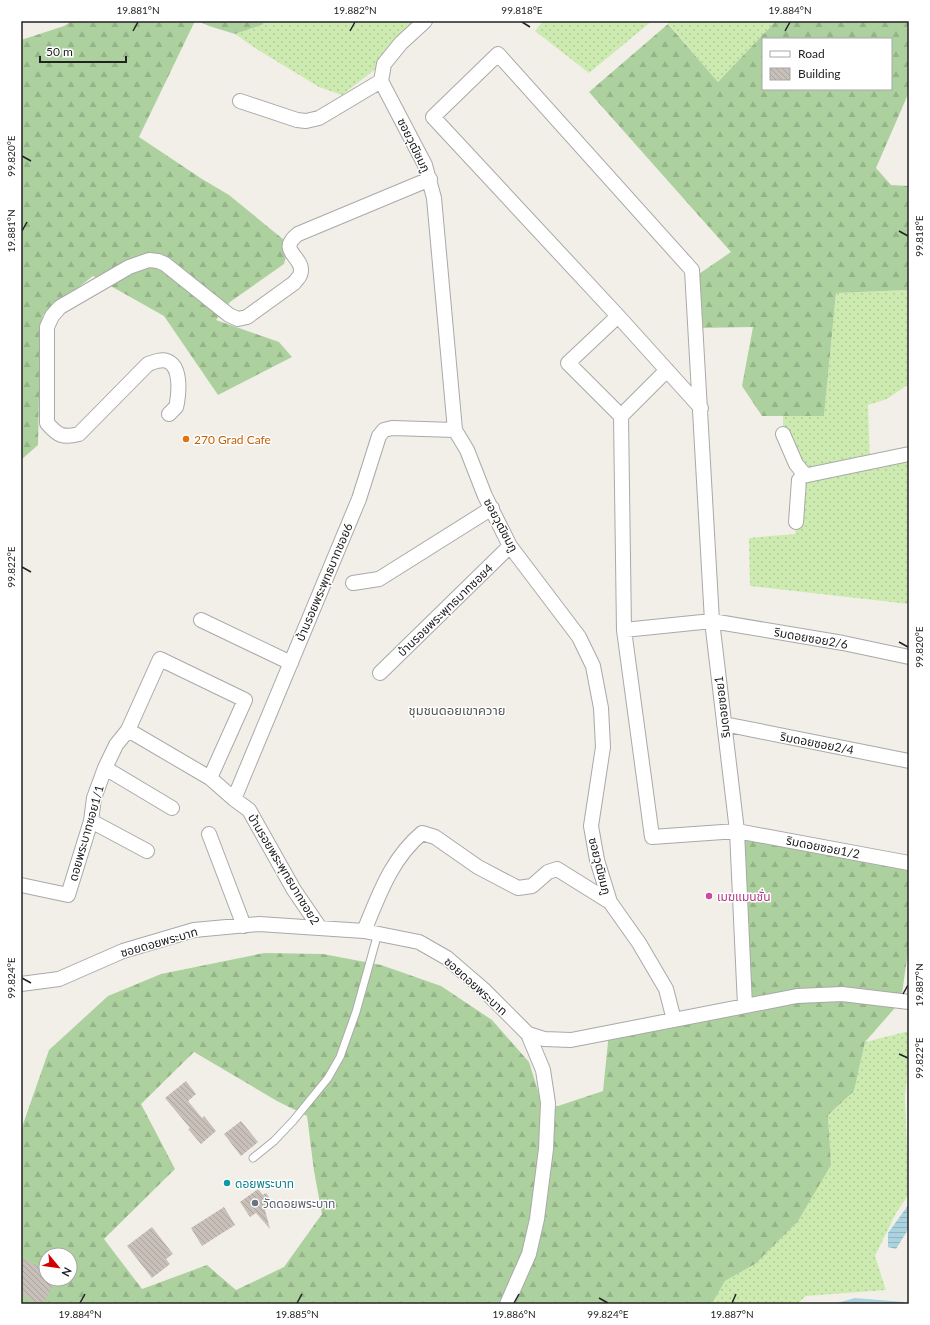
<svg xmlns="http://www.w3.org/2000/svg" width="930" height="1325" viewBox="0 0 930 1325" font-family="Lato,'Noto Sans Thai',sans-serif">
<defs>
<pattern id="grass-dots" width="8" height="8" patternUnits="userSpaceOnUse"><rect width="8" height="8" fill="#cdebb0"/><path d="M2 2h.1M6 6h.1" fill="none" stroke="#b0c997" stroke-width="1.8" stroke-linecap="round"/></pattern>
<pattern id="forest-firs" width="22" height="20" patternUnits="userSpaceOnUse"><rect width="22" height="20" fill="#add19e"/><path d="M5 1l3.5 6h-7zM16 11l3.5 6h-7z" fill="#95b388"/></pattern>
<pattern id="water-rules" width="6" height="5" patternUnits="userSpaceOnUse"><rect width="6" height="5" fill="#aad3df"/><path d="M0 2.5h6" fill="none" stroke="#92b5bf"/></pattern>
<pattern id="building-back-hatch" width="6" height="6" patternUnits="userSpaceOnUse"><rect width="6" height="6" fill="#c7bfb8"/><path d="M-1 5l2 2M0 0l6 6M5-1l2 2" fill="none" stroke="#aba49e"/></pattern>
</defs>
<rect width="100%" height="100%" fill="#f2efe9"/>
<path fill="url(#grass-dots)" d="M265,21H421L373,71L342,95L319,87L255,48L235,34L262,25Z
M543,21H652L589,73L535,31Z
M666,21H776L718,82Z
M909,290V384L887,399L868,405L870,461L805,475L783,434V416H824L836,293Z
M909,458V604L750,586L749,538L795,534L802,481Z
M909,1031V1058L905,1096L907,1150H909V1194L896,1213L875,1256L886,1290L806,1296L797,1304H712L725,1281L755,1264L831,1165L828,1115L854,1091L865,1042Z"/>
<path fill="url(#forest-firs)" fill-rule="evenodd" d="M72,21H195L139,137L202,179L229,195L289,244L284,264L230,302L216,320L279,342L292,357L218,395L164,316L93,276L43,315L40,347L38,445L21,460V40L64,26Z
M198,21H265L262,25L235,34L209,26Z
M776,21H909V92L876,168L891,185L909,186V290L836,293L824,416H762L742,386L753,327L696,328L693,278L731,252L589,92L668,24L718,82ZM763,39H891V89H763Z
M737,831L909,863V944L901,1001L865,1042L854,1091L828,1115L831,1165L798,1221L755,1264L725,1281L712,1304H21V1130L49,1050L108,996L161,974L264,953L323,954L381,965L441,986L492,1020L529,1062L548,1123L552,1108L603,1091L609,1032L745,1006ZM194,1052L277,1101L307,1116L314,1171L322,1214L284,1267L236,1290L207,1265L142,1289L104,1239L175,1169L141,1104ZM46,1255H70V1279H46Z"/>
<path fill="url(#water-rules)" d="M909,1204V1228L896,1249L888,1247V1233Z
M855,1298L904,1302L906,1304H833Z"/>
<path fill="url(#building-back-hatch)" d="M186,1081L196,1094L188,1101L202,1118L204,1116L216,1131L201,1144L188,1129L190,1128L165,1098Z
M241,1121L258,1142L241,1156L224,1134Z
M258,1189L263,1195L266,1193L274,1204L265,1210L270,1229L256,1213L250,1217L240,1202Z
M224,1207L235,1225L202,1246L191,1228Z
M152,1227L173,1254L166,1259L170,1264L152,1278L127,1246Z
M21,1258L46,1270V1279H56L43,1304H40L21,1294Z"/>
<g fill="none" stroke-linecap="round" stroke-linejoin="round">
<g stroke="#a9a9a9" stroke-width="9">
<path id="lane" d="M253,1158L274,1141L293,1121L328,1078L340,1057L356,1012L378,933"/>
</g>
<g stroke="#a9a9a9" stroke-width="16">
<path id="street" d="M425,21L401,43L384,64L381,81L425,165L434,198L455,430L467,450L485,496L510,546L579,637L593,666L601,708L603,747L591,826L597,860L610,902L639,943L666,989L674,1020
M240,101L297,120L306,121L319,118L381,81
M618,316L568,363L621,416L624,630L652,837L737,831L909,863
M701,408L618,316L433,117L498,54L692,270L712,621L737,831L745,1006
M169,414L176,407L177,403C179,391 181,366 167,361C161,359 154,362 148,364L79,434C63,438 58,436 47,423V327L52,316L60,307L129,267L149,260L158,261L165,264L229,315L238,319L247,317L294,283C296,280 299,278 300,275C307,257 275,252 298,234L430,179
M621,416L667,370
M783,434L796,464L805,475
M796,522L799,480L803,476L909,454
M353,583L379,579L492,508
M201,620L291,663
M624,630L712,621L843,643L909,657
M380,673L510,546
M724,724L909,761
M128,730L210,778L234,799L249,810L294,890L320,928
M105,768L172,808
M234,799L359,499L379,436L384,430L392,428L455,430
M91,821L147,851
M209,834L244,926
M21,885L68,895L91,821L94,798L105,768L116,745L128,730L160,659L245,700L210,778
M364,931C379,895 391,859 422,833L435,837L478,867L518,888L532,886L548,872L557,869L610,902
M21,984L59,979L123,951L194,930L259,924L364,931L419,942L447,958L483,989L528,1034L544,1039L571,1040L797,996L842,994L909,1002
M507,1304L529,1254L537,1219L546,1149L548,1103L543,1070L528,1034"/>
</g>
<use href="#lane" stroke="#fff" stroke-width="7"/>
<use href="#street" stroke="#fff" stroke-width="14"/>
</g>
<path fill="none" stroke="#222" stroke-width="1.5" d="M522,22L530,27M133,31L138,22M350,31L355,22M785,31L790,22M22,156L31,161M22,231L27,222M899,231L908,236M22,567L31,572M899,642L908,647M22,978L31,983M903,994L908,985M899,1054L908,1058M599,1298L608,1303M80,1303L85,1294M297,1303L302,1294M514,1303L519,1294M732,1303L736,1294"/>
<circle fill="#e8710a" stroke="#fff" stroke-width="1.5" cx="186" cy="439" r="4"/>
<circle fill="#d1479c" stroke="#fff" stroke-width="1.5" cx="709" cy="896" r="4"/>
<circle fill="#0f9aa8" stroke="#fff" stroke-width="1.5" cx="227" cy="1183" r="4"/>
<circle fill="#6b7280" stroke="#fff" stroke-width="1.5" cx="255" cy="1203" r="4"/>
<g text-anchor="middle" dominant-baseline="central" stroke-width="3" stroke-linejoin="round" paint-order="stroke">
<g font-size="12" fill="#222" stroke="#fff">
<text transform="translate(414 145) rotate(64)">ซอยวุฒิชมภู</text>
<text transform="translate(501 525) rotate(62)">ซอยวุฒิชมภู</text>
<text transform="translate(324 582) rotate(-67)">บ้านรอยพระพุทธบาทซอย6</text>
<text transform="translate(445 610) rotate(-44)">บ้านรอยพระพุทธบาทซอย4</text>
<text transform="translate(811 638) rotate(10)">ริมดอยซอย2/6</text>
<text transform="translate(722 707) rotate(-97)">ริมดอยซอย1</text>
<text transform="translate(817 743) rotate(11)">ริมดอยซอย2/4</text>
<text transform="translate(86 833) rotate(-74)">ดอยพระบาทซอย1/1</text>
<text transform="translate(823 847) rotate(11)">ริมดอยซอย1/2</text>
<text transform="translate(600 866) rotate(76)">ซอยวุฒิชมภู</text>
<text transform="translate(284 869) rotate(59)">บ้านรอยพระพุทธบาทซอย2</text>
<text transform="translate(159 942) rotate(-16)">ซอยดอยพระบาท</text>
<text transform="translate(476 986) rotate(42)">ซอยดอยพระบาท</text>
</g>
<g font-size="12" fill="#c56008" stroke="#fff" text-anchor="start">
<text x="194" y="439">270 Grad Cafe</text>
</g>
<g font-size="12" fill="#b23c85" stroke="#fff" text-anchor="start">
<text x="717" y="896">เมฆแมนชั่น</text>
</g>
<g font-size="12" fill="#0d838f" stroke="#fff" text-anchor="start">
<text x="235" y="1183">ดอยพระบาท</text>
</g>
<g font-size="12" fill="#5b616d" stroke="#fff" text-anchor="start">
<text x="263" y="1203">วัดดอยพระบาท</text>
</g>
<g font-size="13" fill="#555" stroke="#fff">
<text x="457" y="710">ชุมชนดอยเขาควาย</text>
</g>
</g>
<rect width="930" height="1325" fill="none" stroke="#ffffff" stroke-width="44"/>
<rect x="762" y="38" width="130" height="52" fill="#ffffff" stroke="#a7a7a7"/>
<rect x="770" y="51" width="20" height="6" fill="#ffffff" stroke="#a7a7a7"/>
<text x="798" y="58" font-size="12" fill="#222222">Road</text>
<rect x="770" y="68" width="20" height="12" fill="url(#building-back-hatch)" stroke="#a7a7a7"/>
<text x="798" y="78" font-size="12" fill="#222222">Building</text>
<g transform="translate(58 1267) rotate(119)"><circle r="19" fill="#ffffff" stroke="#a7a7a7"/>
<path d="M0-3L7 15L0 10L-7 15Z" fill="#d40000"/>
<text y="-6" font-size="11" font-weight="bold" text-anchor="middle" fill="#222222">N</text>
</g>
<path d="M40 56v6h86v-6" fill="none" stroke="#222222" stroke-width="2"/>
<text x="46" y="56" font-size="12" fill="#222222" stroke="#ffffff" stroke-width="3" paint-order="stroke">50 m</text>
<rect x="22" y="22" width="886" height="1281" fill="none" stroke="#222" stroke-width="1.5"/>
<g font-size="10" text-anchor="middle" fill="#222">
<text x="138" y="14">19.881°N</text>
<text x="355" y="14">19.882°N</text>
<text x="522" y="14">99.818°E</text>
<text x="790" y="14">19.884°N</text>
<text transform="translate(11 156) rotate(-90)" y="4">99.820°E</text>
<text transform="translate(11 231) rotate(-90)" y="4">19.881°N</text>
<text transform="translate(919 236) rotate(-90)" y="4">99.818°E</text>
<text transform="translate(11 567) rotate(-90)" y="4">99.822°E</text>
<text transform="translate(919 647) rotate(-90)" y="4">99.820°E</text>
<text transform="translate(11 978) rotate(-90)" y="4">99.824°E</text>
<text transform="translate(919 985) rotate(-90)" y="4">19.887°N</text>
<text transform="translate(919 1058) rotate(-90)" y="4">99.822°E</text>
<text x="80" y="1318">19.884°N</text>
<text x="297" y="1318">19.885°N</text>
<text x="514" y="1318">19.886°N</text>
<text x="608" y="1318">99.824°E</text>
<text x="732" y="1318">19.887°N</text>
</g>
</svg>
